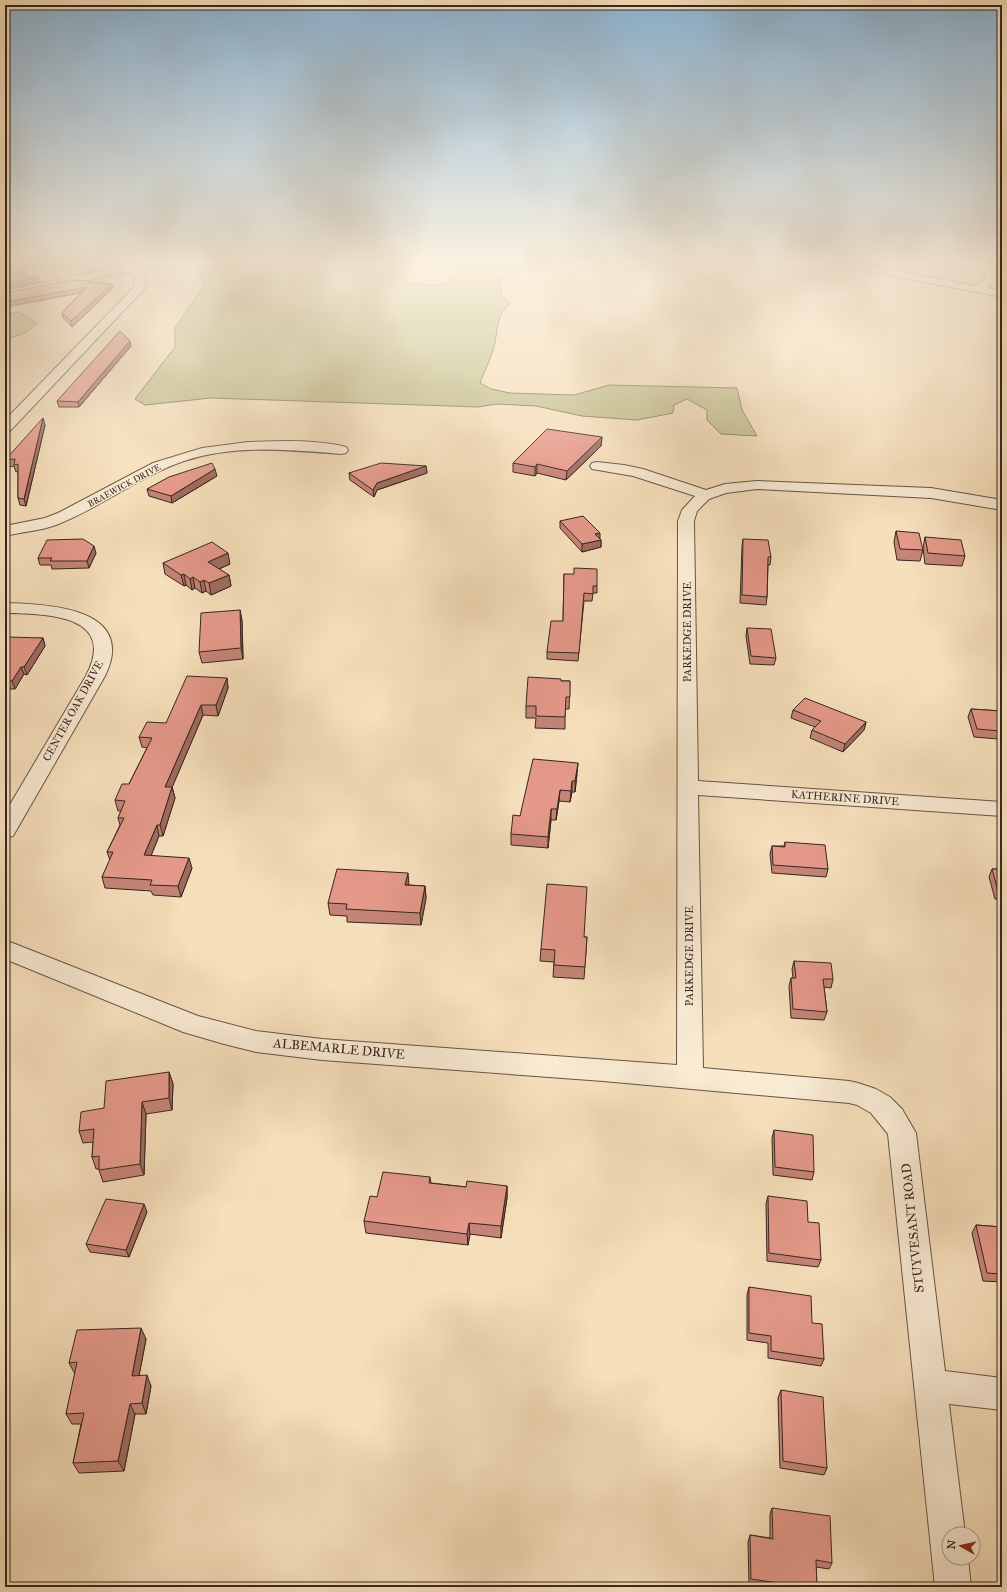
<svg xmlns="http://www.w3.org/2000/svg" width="1007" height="1592" viewBox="0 0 1007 1592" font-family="'IM FELL Great Primer',serif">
<rect width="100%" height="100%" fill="#f6dfbb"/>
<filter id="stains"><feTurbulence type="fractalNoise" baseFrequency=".005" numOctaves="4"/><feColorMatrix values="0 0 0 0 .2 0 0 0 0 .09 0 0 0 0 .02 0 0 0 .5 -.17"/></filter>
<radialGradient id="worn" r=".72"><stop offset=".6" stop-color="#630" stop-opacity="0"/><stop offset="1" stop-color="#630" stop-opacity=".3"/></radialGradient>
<path fill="#c2c08c" stroke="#7c7356" d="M5,261H58L5,275Z
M488,261H530L532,269L519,272L501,280V295L510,303C494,319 499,331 493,350C490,361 484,372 480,383L491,389L510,393L574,395L609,385L737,388L742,410L757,436L721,434L707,420V410L687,399L674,405L673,413L637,420L582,416L536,406L497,404L478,407L211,398L145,405L135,399L175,347V328L204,285L197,269L246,263L401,272L407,283L434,285L447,283L458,266H488Z
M19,312L37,323L27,332L5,340V314Z"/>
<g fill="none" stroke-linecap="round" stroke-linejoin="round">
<g stroke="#665446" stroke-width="2">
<path id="minor" d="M117,261H129L145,275L146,277L145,288L10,431L5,432V420L134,287L135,278L128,272L5,297V291L122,266Z
M431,261H442L443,263L438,266Z
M825,261H847L976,286L985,279L984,275C988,269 993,263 1001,265L1002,267L995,275L996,280L987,288L1002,291V297L830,264Z
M248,442C280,441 315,439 346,447L348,450L346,453L341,454C290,450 234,444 184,461C138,477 100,508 56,525C40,531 21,532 5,536V526L45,518L58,513L153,463L202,448Z
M597,462L624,465L643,469L706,490L725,484L757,481L931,488L1002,500V510L931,498L757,489L726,493L709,499L697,511L694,521L698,781L1002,802V816L698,795L703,1068L849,1081L858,1083L876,1089L890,1097L902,1109L916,1133L945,1371L1002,1378V1410L949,1404L965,1534H949V1558H968L971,1587H935L888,1134L871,1113L857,1105L849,1103L603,1081L322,1060L256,1052L224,1044L183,1032L5,959V940L198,1016L256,1031L322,1039L677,1065L678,521L682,510L695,496L633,476L592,469L590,466L592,463Z
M5,603C49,604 138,608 105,676L13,836L5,838V813L86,676C118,614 46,614 5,613Z"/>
</g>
<use href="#minor" fill="#f9ead3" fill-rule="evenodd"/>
</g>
<path fill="#c58477" stroke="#36261f" d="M706,261H718L717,263Z
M89,284L113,288L72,327L63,318L62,313L81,293L5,307V293Z
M131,346L79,407H59L57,401Z
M45,425L26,506L20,505L18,498V471L16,472L14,466L7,467L5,460Z
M602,437L601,446L566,480L537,473L535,476L513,472V463Z
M426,466L427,473L377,490L374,497L350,480L349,473Z
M217,476L172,503L149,496L147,489Z
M560,521L601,540V547L582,552L560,528Z
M896,531L923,550L920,561L897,560L894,542Z
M925,537L965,556L962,566L925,564L923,548Z
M743,539L771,557L770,565H768L767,597L766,605L740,603L742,546Z
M96,553L89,568L52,569L51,565H40L38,558Z
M163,563L230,564L219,569L229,575L231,586L211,595L206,591L202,593L195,588L192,590L186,585L184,586L165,574Z
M564,574L597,586V593H593L592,601H584L578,661L547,659V652L563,621Z
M240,610L242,621L243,659L202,663L199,652Z
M747,628L776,658L774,665L750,664L746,636Z
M43,638L45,646L27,675L24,674L15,689H5V640Z
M227,678L228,688L218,716L203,715L172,787L175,798L163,836H159L151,855L192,868L181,897L153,895L151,891L105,888L102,877L110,860L107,852L120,825L118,818L121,811H118L115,800L129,784L147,748L142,747L139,737L166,723Z
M561,681H570L569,709H565V729L535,728L536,718H526V706Z
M971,709L1002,711V736H999L998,739L974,737L968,717Z
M793,710L866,722L864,730L843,752L810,738L812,730L815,727L791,718Z
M577,774L575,792H572L570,802L559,801L556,820H551L548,848L511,845V834L520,816Z
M785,842L828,869L826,877L772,873L770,854L772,846H784Z
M992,869H1002V900L995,899L989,877Z
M409,885L425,886L426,898L421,925L347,922V916L330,915L328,903Z
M584,937H587L584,979L553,977L554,962L540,961L541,949Z
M794,961L833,979L831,988L824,987L827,1012L824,1020L791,1018L789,986L791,978H793L792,969Z
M169,1072L173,1084L172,1110L146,1114L144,1175L103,1182L99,1170V1169H96L92,1157L93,1142L83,1143L79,1131L104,1108Z
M774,1130L814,1172L812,1180L773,1175L772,1138Z
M430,1177L431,1183L466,1187L507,1186V1198L501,1238L470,1234L468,1245L366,1233L364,1221L377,1197Z
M768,1196L808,1222L821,1260L818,1267L767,1261L766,1204Z
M147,1212L129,1257L90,1252L86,1244Z
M976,1225L1002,1227V1282L983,1281L972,1233Z
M749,1287L812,1323L824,1359L821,1366L768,1358V1343L747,1340V1295Z
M146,1339L139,1375L151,1386L146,1414H135L124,1471L79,1473L73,1463L81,1424H72L66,1414L75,1374L69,1363Z
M781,1390L827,1468L824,1475L780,1468L778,1398Z
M772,1508L832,1563L829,1569L816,1567L817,1587H760L749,1585L748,1542L750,1535L770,1538V1514Z"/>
<path fill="#a06b61" stroke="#36261f" d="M24,271L25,280L38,277L39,282L5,289V284L24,276Z
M112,284L113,288L72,327L71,321Z
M87,287L88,291L5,307V302Z
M130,341L131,346L79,407L78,402Z
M43,418L45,425L26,506L24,499Z
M602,437L601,446L566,480L567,471Z
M537,464V473L535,476V467Z
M426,466L427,473L377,490L374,497L373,490L377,483Z
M215,469L217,476L172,503L171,496Z
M600,533V540L595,534Z
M601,540V547L582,552V544Z
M94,546L96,553L89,568L87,561Z
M228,553L230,564L210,573L208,562Z
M184,574L186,585L184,586L181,575Z
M229,575L231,586L211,595L209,583Z
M193,577L195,588L192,590L190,579Z
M204,580L206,591L202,593L200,582Z
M240,610L242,621L243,659L241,648Z
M43,638L45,646L27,675L24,667Z
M21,667L24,674L15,689L12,681Z
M227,678L228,688L218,716L216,705Z
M201,705L203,715L168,797L165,787Z
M866,722L864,730L843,752L845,744Z
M578,763L577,774L575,792V781Z
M572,781V792L570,802L571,791Z
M172,787L175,798L163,836L160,825Z
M560,790L559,801L556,820L557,809Z
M551,809V820L548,848V837Z
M157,825L159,836L147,866L144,855Z
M189,858L192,868L181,897L178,886Z
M408,873L409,885H405Z
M425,886L426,898L421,925L420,913Z
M169,1072L173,1084L172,1110L169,1098Z
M142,1102L146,1114L144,1175L140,1164Z
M507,1186V1198L501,1238V1226Z
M144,1204L147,1212L129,1257L126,1250Z
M469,1223L470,1234L468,1245L467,1234Z
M141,1328L146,1339L137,1387L132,1376Z
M147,1375L151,1386L146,1414L142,1403Z
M130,1404L135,1414L124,1471L118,1461Z"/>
<path fill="#e5998a" stroke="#36261f" d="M24,271V276L38,277L5,284V274Z
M71,280L89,281V284L91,282L112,284L71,321L62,313L87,287L5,302V293Z
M120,331L130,341L78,402L57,401Z
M43,418L24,499L18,498V464L14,465L15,459L5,460Z
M547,429L602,437L567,471L537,464L535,467L513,463Z
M212,463L215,469L171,496L147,489L169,477Z
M381,463L426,466L377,483L373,490L349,473Z
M583,516L600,533L595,534L601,540L582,544L560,521Z
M896,531L919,533L923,550L900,549Z
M925,537L961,540L965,556L928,553Z
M83,539L94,546L87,561H50L52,558H38L47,540Z
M743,539L768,540L771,557H768L767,597L742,595Z
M212,542L228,553L208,562L229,575L209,583L204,580L200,582L193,577L190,579L184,574L181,575L163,563Z
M574,568L597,569V586H593V594L584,593L579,653L547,652L551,621H563L564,574H574Z
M240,610L241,648L199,652L201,613Z
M747,628L771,629L776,658L751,656Z
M7,637L43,638L24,667H21L12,681H5V640Z
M187,676L227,678L216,705H201L165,787H172L160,825H157L144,855L189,858L178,886L150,885L152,880L102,877L113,852H107L124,818H118L125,801L115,800L122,784H129L152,738L139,737L147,722L166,723Z
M528,677L561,679V681H570V697H566L565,717L536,716V706H526Z
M805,698L866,722L845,744L812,730L821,721L793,710Z
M971,709L1002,711V728H1000L1001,731L977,729Z
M533,759L578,763L575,781H572L571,791L560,790L557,809H551L548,837L511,834L513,815L520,816Z
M785,842L825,845L828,869L773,865L772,846L785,847Z
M337,869L408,873L405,885L425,886L420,913L346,909L347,904L328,903Z
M992,869H1002V891H998Z
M547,884L587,887L584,937H587L585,967L554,965L555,950L541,949Z
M794,961L831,963L833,979H823L827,1012L793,1009L791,978H796Z
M169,1072V1098L142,1102L140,1164L99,1170V1156L92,1157L94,1129L79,1131L81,1112L104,1108L106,1081Z
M774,1130L813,1135L814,1172L775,1167Z
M383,1172L430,1177L429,1183L466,1187L467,1181L507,1186L501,1226L469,1223L467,1234L364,1221L370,1196L377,1197Z
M768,1196L807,1201L808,1222L819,1223L821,1260L769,1253Z
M106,1199L144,1204L126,1250L86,1244Z
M976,1225L1002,1227V1274L987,1273Z
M749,1287L811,1296L812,1323L822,1324L824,1359L771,1351V1336L749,1333Z
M141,1328L132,1376L147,1375L142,1403L130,1404L118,1461L73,1463L84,1413L66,1414L77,1362L69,1363L77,1330Z
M781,1390L823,1397L827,1468L783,1461Z
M772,1508L830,1516L832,1563L816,1560L817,1587H805L751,1579L750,1535L773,1539Z"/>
<linearGradient id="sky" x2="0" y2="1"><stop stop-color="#8cb6d6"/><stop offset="0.54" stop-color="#fbf1e0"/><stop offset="1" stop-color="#fbf1e0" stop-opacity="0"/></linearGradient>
<rect width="1007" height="484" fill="url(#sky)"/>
<g text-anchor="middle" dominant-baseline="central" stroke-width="3" stroke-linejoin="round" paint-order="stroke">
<g font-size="9" fill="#36261f" stroke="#f9ead3">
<text transform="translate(124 485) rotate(-28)">BRAEWICK DRIVE</text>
</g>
<g font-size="11" fill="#36261f" stroke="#f9ead3">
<text transform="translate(687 632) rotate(-90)">PARKEDGE DRIVE</text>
<text transform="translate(73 711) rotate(-61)">CENTER OAK DRIVE</text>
<text transform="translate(845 798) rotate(4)">KATHERINE DRIVE</text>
<text transform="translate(689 956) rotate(-90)">PARKEDGE DRIVE</text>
</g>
<g font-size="13" fill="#36261f" stroke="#f9ead3">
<text transform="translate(339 1049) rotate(5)">ALBEMARLE DRIVE</text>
<text transform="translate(913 1228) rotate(-96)">STUYVESANT ROAD</text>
</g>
</g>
<rect width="1007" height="1592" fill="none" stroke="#f6dfbb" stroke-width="20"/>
<rect x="6" y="6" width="995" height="1580" fill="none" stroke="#36261f" stroke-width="2"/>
<rect x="10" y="10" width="987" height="1572" fill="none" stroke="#36261f"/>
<g transform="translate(961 1546) rotate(278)"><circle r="19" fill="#f9ead3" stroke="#ab9c8b"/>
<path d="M0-3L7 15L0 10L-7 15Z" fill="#8f2418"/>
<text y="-6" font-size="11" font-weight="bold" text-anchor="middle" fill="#36261f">N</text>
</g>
<rect width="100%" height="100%" filter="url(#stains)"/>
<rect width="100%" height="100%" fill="url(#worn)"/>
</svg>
